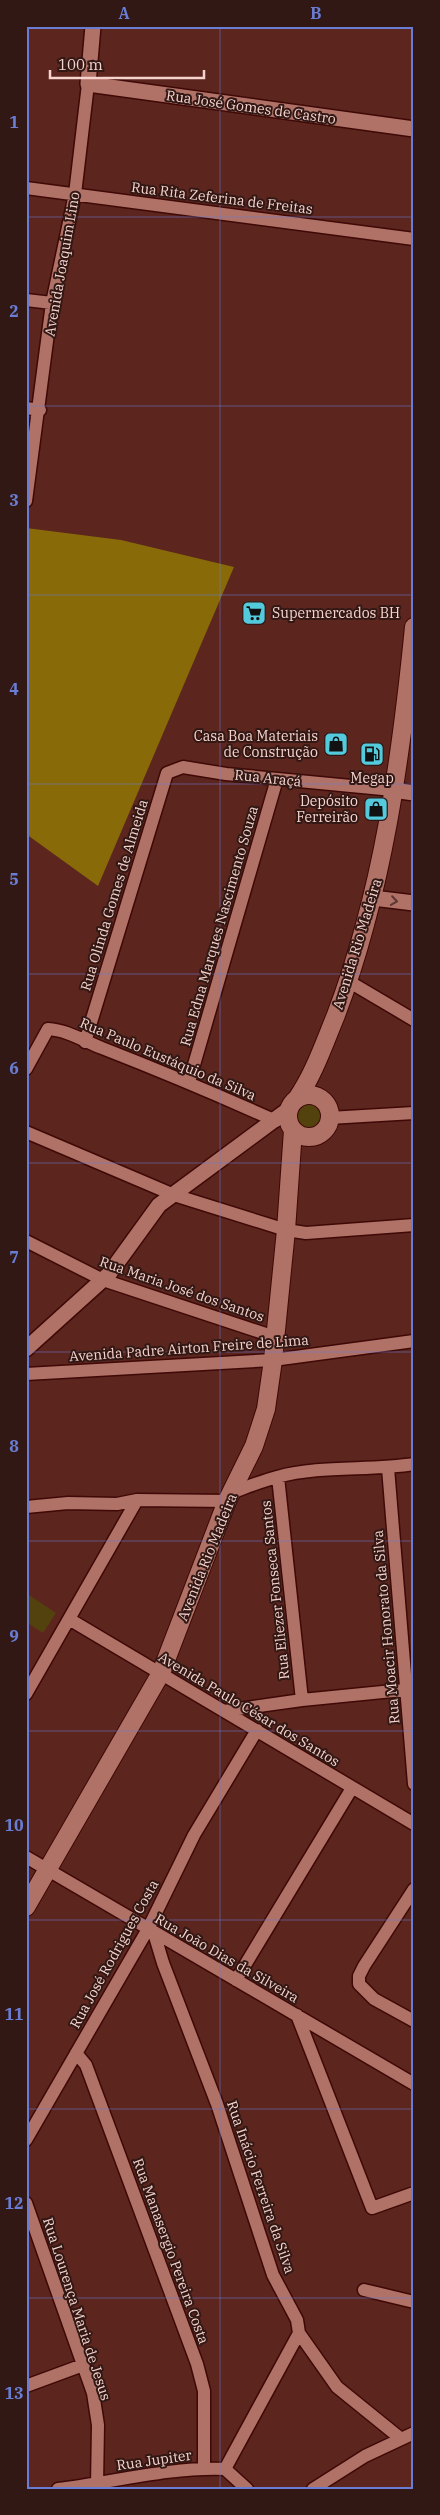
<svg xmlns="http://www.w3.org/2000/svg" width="440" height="2515" viewBox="0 0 440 2515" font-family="'IBM Plex Serif',serif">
<rect width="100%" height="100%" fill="#5c251e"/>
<path fill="#53420d" d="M297 1115a13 13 0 1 1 26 0a13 13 0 1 1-26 0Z
M26,1593L56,1613L43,1633L26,1622Z"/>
<path fill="#886a08" d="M26,528L121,540L234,567L98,886L26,834Z"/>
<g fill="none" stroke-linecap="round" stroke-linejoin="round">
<g stroke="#3e0906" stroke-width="15">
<path id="minor" d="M26,188L414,239
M26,300L52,303
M26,408L40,410
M26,501L52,303L75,194L88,84
M348,981L414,1020
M85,1042L167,773L183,767L226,774L393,790
M26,1069L48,1029C67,1030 84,1041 102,1048C161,1071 218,1095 276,1121
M189,1082L277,779
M329,1118L414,1113
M26,1132L174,1195L286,1230L306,1233L414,1225
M26,1241L103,1280L275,1337
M26,1374L273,1360L414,1341
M388,1468L414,1784
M278,1477L302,1700
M233,1492C247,1487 262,1481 277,1477C321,1465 369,1471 414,1464
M26,1507L68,1503L117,1504L137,1500L227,1501
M69,1619L414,1824
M26,1694L137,1500
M224,1711L302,1700L413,1689
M26,1857L414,2084
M414,1889L364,1966L359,1976V1984L374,1999L414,2021
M154,1933L163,1963L217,2104L273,2275L297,2320L299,2333L225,2469
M236,1980L352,1788
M297,2015L372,2208L414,2193
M76,2053L86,2065L197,2364L204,2391V2468
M26,2140L148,1929L194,1835L257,1730
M26,2203L93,2393L98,2425L97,2485
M364,2290L414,2302
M299,2333L337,2387L400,2438
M26,2386L83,2365
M58,2489C114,2482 169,2467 225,2469L247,2489
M313,2489L365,2456L414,2433"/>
</g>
<g stroke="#3e0906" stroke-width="18">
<path id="tertiary" d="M93,26L88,84L414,129
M393,790L414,793
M373,898L414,903
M26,1349L109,1274L159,1205L289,1109"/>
</g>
<g stroke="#3e0906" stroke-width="20">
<path id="secondary" d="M288 1116a21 21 0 1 1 42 0a21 21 0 1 1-42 0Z
M296,1100C314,1074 324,1044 336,1015C383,891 401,758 414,627
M26,1907L161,1673L227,1501L254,1446L266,1409L273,1360L286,1230L293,1130"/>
</g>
<use href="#minor" stroke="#b07167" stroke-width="12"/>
<use href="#tertiary" stroke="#b07167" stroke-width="15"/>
<use href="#secondary" stroke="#b07167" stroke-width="18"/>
</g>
<defs><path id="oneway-chevron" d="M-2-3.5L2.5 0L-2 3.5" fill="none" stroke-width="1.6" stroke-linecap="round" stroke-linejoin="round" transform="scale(1.25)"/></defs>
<use stroke="#5d3731" href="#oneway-chevron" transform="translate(394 901) rotate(8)"/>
<path fill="none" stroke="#697dd4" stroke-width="1" stroke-opacity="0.55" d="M220,26V2489M26,217H414M26,406H414M26,595H414M26,784H414M26,974H414M26,1163H414M26,1352H414M26,1541H414M26,1731H414M26,1920H414M26,2109H414M26,2298H414"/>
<defs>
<g id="supermarket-square" transform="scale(1.25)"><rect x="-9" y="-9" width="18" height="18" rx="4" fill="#54cadd" stroke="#311814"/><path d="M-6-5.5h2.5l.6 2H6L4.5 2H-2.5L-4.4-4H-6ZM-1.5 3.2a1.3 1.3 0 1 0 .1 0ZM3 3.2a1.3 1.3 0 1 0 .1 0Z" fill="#111"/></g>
<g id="shop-square" transform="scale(1.25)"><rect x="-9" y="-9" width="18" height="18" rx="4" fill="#54cadd" stroke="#311814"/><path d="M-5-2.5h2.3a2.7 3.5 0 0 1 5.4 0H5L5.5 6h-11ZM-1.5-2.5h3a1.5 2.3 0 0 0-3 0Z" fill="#111"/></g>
<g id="fuel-square" transform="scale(1.25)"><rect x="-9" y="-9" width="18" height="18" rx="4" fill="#54cadd" stroke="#311814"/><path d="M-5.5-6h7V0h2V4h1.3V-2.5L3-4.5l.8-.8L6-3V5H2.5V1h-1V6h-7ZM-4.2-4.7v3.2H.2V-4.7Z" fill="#111"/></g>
</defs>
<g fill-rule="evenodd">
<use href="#supermarket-square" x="254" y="613"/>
<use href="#shop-square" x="336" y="744"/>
<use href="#fuel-square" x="372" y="754"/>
<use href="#shop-square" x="376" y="809"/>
</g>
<g text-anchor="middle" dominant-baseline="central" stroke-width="4" stroke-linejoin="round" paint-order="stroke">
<g font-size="14" fill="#f7d3cd" stroke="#311814">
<text transform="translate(251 107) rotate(8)">Rua José Gomes de Castro</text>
<text transform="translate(222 198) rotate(7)">Rua Rita Zeferina de Freitas</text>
<text transform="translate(62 264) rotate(-80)">Avenida Joaquim Lino</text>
<text transform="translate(268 778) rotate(6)">Rua Araçá</text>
<text transform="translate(114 895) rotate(-73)">Rua Olinda Gomes de Almeida</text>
<text transform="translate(219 926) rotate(-74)">Rua Edna Marques Nascimento Souza</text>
<text transform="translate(357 944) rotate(-73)">Avenida Rio Madeira</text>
<text transform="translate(168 1059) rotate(23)">Rua Paulo Eustáquio da Silva</text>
<text transform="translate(182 1289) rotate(19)">Rua Maria José dos Santos</text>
<text transform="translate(189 1348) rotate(-4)">Avenida Padre Airton Freire de Lima</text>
<text transform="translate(207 1557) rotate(-68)">Avenida Rio Madeira</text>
<text transform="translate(275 1590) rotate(-96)">Rua Eliezer Fonseca Santos</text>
<text transform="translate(386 1627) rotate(-95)">Rua Moacir Honorato da Silva</text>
<text transform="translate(249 1709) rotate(31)">Avenida Paulo César dos Santos</text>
<text transform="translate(114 1954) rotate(-61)">Rua José Rodrigues Costa</text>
<text transform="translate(227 1958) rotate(30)">Rua João Dias da Silveira</text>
<text transform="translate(261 2187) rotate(71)">Rua Inácio Ferreira da Silva</text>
<text transform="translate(171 2251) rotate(70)">Rua Manasergio Pereira Costa</text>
<text transform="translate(77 2309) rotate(72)">Rua Lourença Maria de Jesus</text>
<text transform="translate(154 2460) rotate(-8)">Rua Jupiter</text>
</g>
<g font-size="14" fill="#f7d3cd" stroke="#311814" text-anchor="end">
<text x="272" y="613" text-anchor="start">Supermercados BH</text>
<text x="318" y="736">Casa Boa Materiais<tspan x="318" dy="16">de Construção</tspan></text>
<text x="372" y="778" text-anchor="middle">Megap</text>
<text x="358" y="801">Depósito<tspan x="358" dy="16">Ferreirão</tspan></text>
</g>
</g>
<rect width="440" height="2515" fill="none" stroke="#311814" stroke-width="55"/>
<path d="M50 70v8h154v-8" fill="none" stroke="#f7d3cd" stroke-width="2.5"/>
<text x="58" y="70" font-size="15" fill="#f7d3cd" stroke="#311814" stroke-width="4" paint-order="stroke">100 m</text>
<rect x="28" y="28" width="384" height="2460" fill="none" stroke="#697dd4" stroke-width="2"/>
<g font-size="16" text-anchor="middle" font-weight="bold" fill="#697dd4">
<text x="124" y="19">A</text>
<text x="316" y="19">B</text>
<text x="14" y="128">1</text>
<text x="14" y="317">2</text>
<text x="14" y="506">3</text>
<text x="14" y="695">4</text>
<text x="14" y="885">5</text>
<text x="14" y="1074">6</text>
<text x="14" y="1263">7</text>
<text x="14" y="1452">8</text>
<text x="14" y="1642">9</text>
<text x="14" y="1831">10</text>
<text x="14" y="2020">11</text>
<text x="14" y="2209">12</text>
<text x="14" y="2399">13</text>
</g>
</svg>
